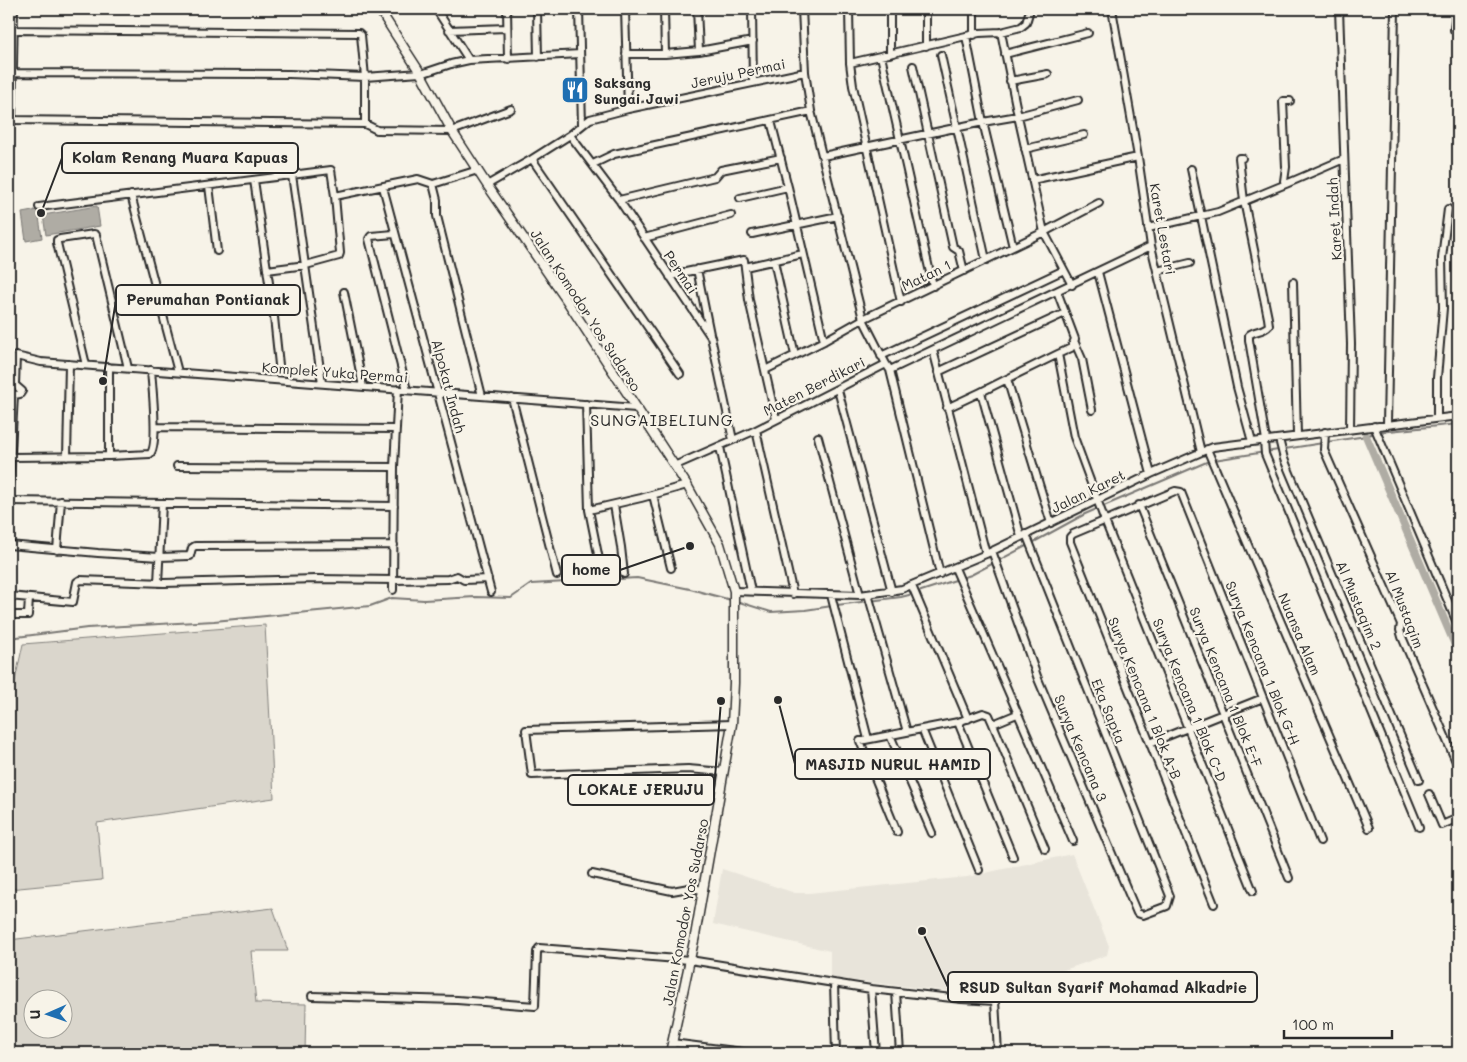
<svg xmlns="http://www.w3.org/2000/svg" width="1467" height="1062" viewBox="0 0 1467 1062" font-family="Mali,sans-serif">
<rect width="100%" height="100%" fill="#f7f3e8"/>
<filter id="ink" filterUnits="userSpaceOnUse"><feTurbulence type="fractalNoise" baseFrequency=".02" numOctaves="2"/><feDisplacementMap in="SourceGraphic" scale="10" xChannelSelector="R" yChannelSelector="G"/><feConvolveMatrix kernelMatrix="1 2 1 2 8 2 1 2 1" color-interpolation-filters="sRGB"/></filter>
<g filter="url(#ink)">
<path fill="#e8e4da" d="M1072,854L1109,946L1107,955L1033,981L982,995L830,978V951L713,924L722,869L795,893H809L967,877Z"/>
<path fill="#dad6cc" stroke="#82807c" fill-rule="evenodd" d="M265,625L274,798L97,823L102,880L9,889V708L23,644Z
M273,908L288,951H251L256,1003L306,1004L305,1053H9V940ZM32,1000H62V1030H32Z"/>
<path fill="#afaca4" stroke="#7a7874" d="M97,206L100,226L46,235L43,215Z
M38,210L42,238L26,241L22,213Z"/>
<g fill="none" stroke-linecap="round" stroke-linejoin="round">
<path stroke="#7a7874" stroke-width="2" d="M1379,432L1458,424
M1327,442L1366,436L1374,433
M1214,460L1323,443
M1032,543L1085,514L1209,461
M918,592L971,575L1028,545
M736,601L771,612L805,610L832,606
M837,605L901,597L913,594
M9,638L87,628L214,621L370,606L392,598L424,600L475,597L511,598L531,584L637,578L690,589L731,600"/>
<path stroke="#afaca4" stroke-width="8" d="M1366,436L1458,652"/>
<g stroke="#2b2b2b" stroke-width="10">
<path id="minor" d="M436,9L469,60
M507,9L508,59
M537,9L538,57
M579,9L582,125
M625,9L628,109
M664,9L665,54
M697,9L699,51
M752,9L753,83
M802,9L805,72L811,111L863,319L886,364
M849,9L850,63L853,86L901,302
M890,9V54
M926,9V46
M974,9V35
M1112,9L1138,157L1151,246L1201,452
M1339,9L1351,344L1350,429
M9,30L359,33L361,35L365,77V124
M449,30L507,28
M1454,30L1456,9
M1001,32L1018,116L1044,232L1072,285
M966,36L983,122L1013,247
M626,54H665L699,51L753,41
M1005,54L1088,33
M941,55L986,260
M881,56L933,286
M850,63L979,33L1001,32L1021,27L1026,23L1029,13
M913,66L953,247L959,251L964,271
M13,73L289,74L365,77L420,73
M421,74L451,64L469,60L580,54
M1010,81L1048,74
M9,120L365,124L377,130L452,131L511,109
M12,120L14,9
M771,121L788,187L824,341
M570,135L619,200L711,337L733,440
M1025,149L1084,135
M823,156L983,122L1018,116L1078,100
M1242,158H1239L1244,201L1268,318L1269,325C1264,332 1255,330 1249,335V340L1266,440
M532,159L680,374
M593,164L614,154L811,111
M292,175L322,383
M254,180L274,317L279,365
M1032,180L1138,157
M433,184L478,170
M1286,184L1344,159
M487,185L532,159L570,135L590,119L628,109L805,72
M209,186L217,251
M383,187L491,592
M131,195L178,372
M335,196L418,179L433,184L437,200V216L482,396
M740,198L788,187
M619,200L715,177L721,170L781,158
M39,207L331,170L335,196L340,253L339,256L306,265L267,270
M1148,228L1201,216L1191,169
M394,234L371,236L369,239L407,390
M752,234L838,216
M644,238L731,215
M774,261L795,355
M745,267L803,254
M697,269L710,334
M1157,271L1190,263
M1098,272L1151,474
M670,277L681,273L744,260L749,300L776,419
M1293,282L1297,435
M1057,291L1075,339L1071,348L1058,354L1074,437L1105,521L1253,891
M344,292L363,387
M1075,343L1082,359L1092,410
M933,350L986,554
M881,356L1064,270
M86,365L57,243V240L60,239L94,234L96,235L128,368
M765,370L824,341L863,319L1044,232L1099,203
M890,370L940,574
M938,372L1065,313
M1007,379L1058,354
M838,390L892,592
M981,392L1007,379L1051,523
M512,398L557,575
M586,404L589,510L603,579
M947,408L981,392L1021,537
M1437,418V378L1443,308L1442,258L1448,209
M1387,424L1395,9
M1374,426L1458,625
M155,427L395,429
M756,430L793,594
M1325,432L1324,450L1401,624L1400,630L1402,637L1458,766
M818,437L860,595
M1279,439L1284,459L1419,780
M1264,441L1265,454L1419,827
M1252,442L1237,387L1201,216L1218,212L1286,184L1284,181L1286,167L1283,101H1290
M720,447L751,591
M1207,449L1369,828
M109,456V367
M11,457L109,456L150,454C159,446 152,385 151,370
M67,457L69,364
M177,466L394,467
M674,466L756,430L886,364L890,370L1151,246
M9,488L14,395L20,394L22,391L15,385L16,356L41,362L636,408
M653,495L671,568
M9,501L394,506
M614,505L621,547L624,574
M1139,505L1289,878
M589,510L641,498L687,485
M9,545L98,553L159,557L190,556L192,548L195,546L394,545
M57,550L61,501
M992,551L1038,679L1137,913L1143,915L1167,906L1170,896L1026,534
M955,568L1073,841
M158,583L162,503
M912,586L968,719
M393,590L394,467L398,389
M734,591L860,595L902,589L986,554L1151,474L1213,447L1458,416
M868,594L907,732
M831,595L868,739
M9,596L73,602L77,582L80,580L164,583L317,579L394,580L448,579L457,576L464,580L488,579
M13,615H28L29,598
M993,724L1017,714
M922,729L979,870
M890,735L932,833
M1150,743L1263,698
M724,772L688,769L532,775L526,730L732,724
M1429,794L1442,825L1458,818
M897,832L860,741L958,722
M1013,857L958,722L983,713L989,715L993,724L1045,849
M592,874L672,891L689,888L704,890
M1214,904L1070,542V537L1073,534L1175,491L1181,492L1320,841
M834,983L836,1053
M871,989L876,1053
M896,992L900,1053
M312,996L457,1000L535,1006L537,952L539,948L690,960L871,989L961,999L995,1001L998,1053
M672,1043L751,1053"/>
</g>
<g stroke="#2b2b2b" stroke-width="11">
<path id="tertiary" d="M379,9L421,74L452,131L487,185L567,301L687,485L720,544L734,591V683L732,724L695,936L670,1053"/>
</g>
<use href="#minor" stroke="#f7f3e8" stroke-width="6"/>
<use href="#tertiary" stroke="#f7f3e8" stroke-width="8"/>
</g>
</g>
<defs>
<g id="restaurant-square" transform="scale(1.4375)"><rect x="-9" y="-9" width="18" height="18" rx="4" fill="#1f6fb2" stroke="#f7f3e8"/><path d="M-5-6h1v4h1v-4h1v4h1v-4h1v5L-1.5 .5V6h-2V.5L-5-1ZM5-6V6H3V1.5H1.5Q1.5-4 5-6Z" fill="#fff"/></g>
</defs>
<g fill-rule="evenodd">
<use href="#restaurant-square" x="575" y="90"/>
</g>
<g text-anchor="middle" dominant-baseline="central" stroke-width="4.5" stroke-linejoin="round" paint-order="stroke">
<g font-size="14" fill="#2b2b2b" stroke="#f7f3e8">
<text transform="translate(738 73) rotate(-12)">Jeruju Permai</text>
<text transform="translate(1334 219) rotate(-93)">Karet Indah</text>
<text transform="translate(1163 229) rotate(80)">Karet Lestari</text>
<text transform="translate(681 272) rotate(56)">Permai</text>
<text transform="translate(926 275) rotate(-26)">Matan 1</text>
<text transform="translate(586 310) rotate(57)">Jalan Komodor Yos Sudarso</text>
<text transform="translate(335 372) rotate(4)">Komplek Yuka Permai</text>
<text transform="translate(449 386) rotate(75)">Alpokat Indah</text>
<text transform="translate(814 386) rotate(-27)">Maten Berdikari</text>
<text transform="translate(1088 491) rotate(-26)">Jalan Karet</text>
<text transform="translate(1359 605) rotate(67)">Al Mustaqim 2</text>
<text transform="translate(1405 609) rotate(69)">Al Mustaqim</text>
<text transform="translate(1300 634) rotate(67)">Nuansa Alam</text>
<text transform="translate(1263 663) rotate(68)">Surya Kencana 1 Blok G-H</text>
<text transform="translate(1226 687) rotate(68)">Surya Kencana 1 Blok E-F</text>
<text transform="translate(1145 698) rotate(68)">Surya Kencana 1 Blok A-B</text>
<text transform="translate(1190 700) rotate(68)">Surya Kencana 1 Blok C-D</text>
<text transform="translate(1109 711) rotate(68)">Eka Sapta</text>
<text transform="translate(1081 748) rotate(67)">Surya Kencana 3</text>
<text transform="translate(685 912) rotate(-79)">Jalan Komodor Yos Sudarso</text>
</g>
<g font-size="14" font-weight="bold" fill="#2b2b2b" stroke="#f7f3e8" text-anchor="start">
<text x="594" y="82">Saksang<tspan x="594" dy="16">Sungai Jawi</tspan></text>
</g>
<g font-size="16" letter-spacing="1" fill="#2b2b2b" stroke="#f7f3e8">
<text x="662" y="419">SUNGAIBELIUNG</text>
</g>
</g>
<path fill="none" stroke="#2b2b2b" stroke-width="2" d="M41 213L62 158M103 381L116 300M690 546L620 570M778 700L795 764M721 701L714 790M922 931L948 987"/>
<g fill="#2b2b2b" stroke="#f7f3e8" stroke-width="2">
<circle cx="41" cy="213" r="5"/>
<circle cx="103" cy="381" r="5"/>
<circle cx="690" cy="546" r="5"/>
<circle cx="778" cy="700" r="5"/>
<circle cx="721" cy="701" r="5"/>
<circle cx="922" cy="931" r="5"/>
</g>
<g fill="#f7f3e8" stroke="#2b2b2b" stroke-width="2">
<rect x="62" y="143" width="236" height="30" rx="5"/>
<rect x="116" y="285" width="184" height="30" rx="5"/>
<rect x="562" y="555" width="58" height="30" rx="5"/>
<rect x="795" y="749" width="195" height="30" rx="5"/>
<rect x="568" y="775" width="146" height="30" rx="5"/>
<rect x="948" y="972" width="309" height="30" rx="5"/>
</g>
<g font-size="15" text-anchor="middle" font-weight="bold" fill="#2b2b2b">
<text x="180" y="163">Kolam Renang Muara Kapuas</text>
<text x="208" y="305">Perumahan Pontianak</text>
<text x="591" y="575">home</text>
<text x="893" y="770">MASJID NURUL HAMID</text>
<text x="641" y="795">LOKALE JERUJU</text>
<text x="1103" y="993">RSUD Sultan Syarif Mohamad Alkadrie</text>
</g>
<rect width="1467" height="1062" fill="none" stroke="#f7f3e8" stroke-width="30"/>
<rect x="15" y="15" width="1437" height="1032" fill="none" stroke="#2b2b2b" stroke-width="2" filter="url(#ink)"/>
<g transform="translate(48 1014) rotate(268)"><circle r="24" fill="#f7f3e8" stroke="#a5a39c"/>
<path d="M0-4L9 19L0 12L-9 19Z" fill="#1f6fb2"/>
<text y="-8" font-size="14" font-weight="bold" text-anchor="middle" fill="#2b2b2b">U</text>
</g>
<path d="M1284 1030v8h108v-8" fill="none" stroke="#2b2b2b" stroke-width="2.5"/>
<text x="1292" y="1030" font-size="15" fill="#2b2b2b" stroke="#f7f3e8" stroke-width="4" paint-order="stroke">100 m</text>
</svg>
